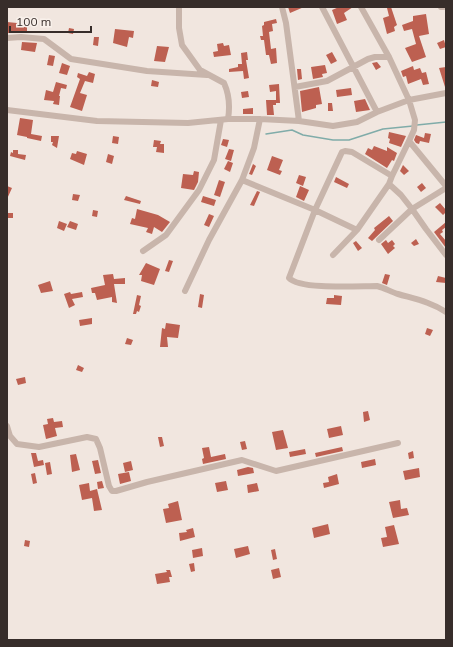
<svg xmlns="http://www.w3.org/2000/svg" width="453" height="647" font-family="Mulish,sans-serif">
<style>
.lines{fill:none;stroke-linecap:round;stroke-linejoin:round}
.stream{stroke:#80aca9;stroke-width:1.5}
.building{fill:#bd6051}
.minor{stroke:#c8b5ab;stroke-width:6}
</style>
<rect width="100%" height="100%" fill="#f1e6df"/>
<g class="lines">
<path class="stream" d="M417,125L446,122
M266,134L292,130L303,135L333,140H349L383,129L413,126"/>
</g>
<path class="building" d="M288,7H304L290,13Z
M339,7H353L344,13L347,20L337,24L332,10Z
M391,7L397,25L394,27L395,31L387,34L383,18L389,16L387,8Z
M426,14L429,34L419,36L426,57L412,62L405,48L416,44L412,29L404,31L402,25L413,21V16Z
M276,19L277,23L272,24L273,31L269,32L271,49L276,48L277,63L271,64L269,55H266L264,40H261L260,36H263L262,26L264,25V22Z
M7,22L17,23V27H27V33H7Z
M69,28L74,29L73,34L68,33Z
M115,29L134,31L133,38L129,37L127,47L113,43Z
M94,37H99L98,46L93,45Z
M444,40L446,47L440,49L437,43Z
M22,42L37,43L35,52L21,50Z
M223,43L224,46L229,45L231,55L214,57L213,52L218,51L217,44Z
M157,46L169,47L165,62L154,61Z
M247,52L248,60H246L249,78L244,79L243,71L229,72V69L238,67V64H242L241,53Z
M332,52L337,61L331,64L326,55Z
M49,55L55,56L53,66L47,65Z
M377,62L381,67L376,70L372,63Z
M62,63L70,66L67,75L59,73Z
M325,65L327,73L322,74L323,77L313,79L311,67Z
M413,66L414,70L420,68L422,73L426,72L429,84L423,85L421,79L408,84L406,76L403,77L401,71Z
M446,67V87H445L439,68Z
M297,69H301L302,79L298,80Z
M89,72L95,74L93,83L85,81L80,93L87,95L82,111L70,107L80,79L77,77L78,73L87,76Z
M152,80L159,82L158,87L151,86Z
M56,82L67,85L66,89L61,88L59,96H60L59,105L53,104L54,101L44,100L46,90L53,92Z
M279,84L280,103H276V105H273L274,115H267L266,100H276V91L270,92L269,85Z
M319,87L322,104L316,105V108L302,112L300,91Z
M351,88L352,95L337,97L336,90Z
M248,91L249,97L242,98L241,92Z
M365,99L370,110L356,112L354,101Z
M328,103H332L333,111H328Z
M253,108V114H243V109Z
M20,118L33,120L31,134L42,136L41,141L27,138V137L17,135Z
M389,132L406,136L401,147L389,143L390,139L388,138Z
M425,133L431,134L429,143L420,141L419,144L416,143L414,140L416,135L424,138Z
M51,136H59L57,148L52,145L53,142H51Z
M113,136L119,137L118,144L112,143Z
M223,139L229,140L227,147L221,145Z
M154,140L161,141L160,144H164V153L156,152L157,147H153Z
M374,146L387,151V147L397,153L394,161L392,160L387,168L365,154L368,148L372,150Z
M229,149L234,150L231,161L225,159Z
M13,150H18V154L26,155L25,160L10,156L11,152L13,153Z
M77,151L87,154L84,165L70,159L72,153L76,154Z
M108,154L114,156L112,164L106,162Z
M272,156L283,160L279,170L282,171L280,175L267,170Z
M228,161L233,163L230,172L224,169Z
M253,164L256,166L252,175L249,174Z
M403,165L409,171L404,175L400,171Z
M194,171L199,172L198,182L194,190L181,188L183,174L193,175Z
M299,175L306,177L303,186L296,183Z
M336,177L349,184L347,188L334,182Z
M219,180L225,182L220,197L214,195Z
M422,183L426,188L421,192L417,187Z
M7,186L12,188L7,199Z
M300,186L309,190L304,201L296,197Z
M257,191L260,192L254,206L250,205Z
M73,194L80,195L78,201L72,200Z
M126,196L141,201L140,204L124,200Z
M203,196L216,200L214,206L201,202Z
M440,203L446,210V212L443,215L435,207Z
M137,209L158,215L170,222L162,232L154,227L152,234L146,232L148,228L130,224L132,218L135,219Z
M93,210L98,211L97,217L92,216Z
M7,213H13V218H7Z
M209,214L214,216L209,227L204,225Z
M389,216L393,221L372,241L368,238L375,230L374,228Z
M59,221L67,224L64,231L57,228Z
M70,221L78,224L76,230L67,227Z
M446,222V227L442,230L443,232L440,234L446,241V248L434,232Z
M416,239L419,244L414,246L411,243Z
M386,240L388,243L392,240L395,244L393,246L395,248L388,254L381,244Z
M356,241L362,248L358,251L353,243Z
M169,260L173,261L169,272L165,271Z
M146,263L160,269L154,285L141,281L142,275H139Z
M113,274L114,279L125,278V284H114L117,303L112,302V297L97,300L95,293H92L91,288L105,285L103,275Z
M385,274L390,275L387,285L382,283Z
M438,276L446,278V283L436,282Z
M50,281L53,291L41,293L38,285Z
M70,292L71,294L82,292L83,297L72,299L75,305L69,308L64,294Z
M200,294L204,295L202,308L198,307Z
M137,295L141,296L139,305L141,306L139,312L137,311L136,314H133Z
M334,295L342,296L341,305L326,304L327,298H334Z
M92,318V324L80,326L79,320Z
M166,323L180,325L178,338L167,337L168,347H160L162,328L165,329Z
M427,328L433,330L430,336L425,334Z
M127,338L133,340L131,345L125,344Z
M78,365L84,368L82,372L76,370Z
M25,377L26,383L18,385L16,379Z
M368,411L370,420L364,422L363,412Z
M53,418L54,422L62,421L63,427L55,428L57,436L46,439L43,425L48,424L47,419Z
M341,426L343,435L329,438L327,429Z
M283,430L288,448L276,450L272,432Z
M158,437H162L164,446L160,447Z
M245,441L247,449L242,450L240,442Z
M209,447L211,457L225,454L226,459L203,464L202,459L204,458L202,448Z
M342,447L343,451L316,457L315,453Z
M305,449L306,454L290,457L289,452Z
M413,451L414,458L409,459L408,453Z
M31,453H36L38,461L43,460L44,465L34,467Z
M76,454L80,470L72,472L70,455Z
M375,459L376,465L362,468L361,462Z
M98,460L101,473L95,474L92,461Z
M131,461L133,470L125,472L123,463Z
M50,462L52,474L47,475L45,463Z
M248,467L253,468L254,473L238,476L237,470Z
M419,468L420,477L405,480L403,471Z
M129,472L131,481L120,484L118,474Z
M35,473L37,483L33,484L31,474Z
M337,474L339,484L324,488L323,483L329,482L328,477Z
M102,481L104,488L98,489L97,482Z
M226,481L228,490L217,492L215,483Z
M89,483L90,491L97,489L102,510L94,511L92,498L82,500L79,485Z
M257,483L259,491L248,493L247,485Z
M400,500L401,509L407,508L409,515L393,518L389,502Z
M178,501L182,520L166,523L163,509L169,508L168,504Z
M328,524L330,534L314,538L312,528Z
M394,525L399,544L383,547L381,538L387,537L385,527Z
M193,528L195,537L180,541L179,533L187,532L186,530Z
M25,540L30,541L29,547L24,546Z
M248,546L250,554L236,558L234,549Z
M202,548L203,556L193,558L192,550Z
M275,549L277,559L273,560L271,550Z
M194,563L195,571L191,572L189,564Z
M279,568L281,577L273,579L271,570Z
M166,570H170L172,577H169L170,582L157,584L155,574L167,572Z"/>
<g class="lines">
<path class="minor" d="M179,7V28L182,45L200,70L224,83C229,94 230,107 228,119
M282,7L286,23L299,121
M322,7L377,112
M361,7L389,57L409,100L415,120L414,130L409,141L446,186
M441,7H444
M7,38L21,37L44,39L71,59L147,71L207,75
M295,87L327,81L368,59L375,57H389
M7,110L97,121L188,123L228,119H260L299,121L333,126L357,122L377,112L409,100L446,93
M260,119L254,148L242,180L315,210L357,230
M392,176L352,152L345,151L342,152L315,210L289,278C300,290 359,286 377,286C385,288 391,292 398,294C415,299 431,302 446,312
M389,184L401,195L412,209L446,188
M379,240L412,209L426,229L446,255
M143,251L166,235L199,190L214,160L221,120
M333,255L357,230L389,184L392,176L409,141
M185,291L209,240L242,180
M7,426L10,436L17,444L39,447L87,437L96,439L100,448L109,486L112,491H116L147,482L242,460L276,471L398,443"/>
</g>
<rect width="453" height="647" fill="none" stroke="#372d2a" stroke-width="16"/>
<path d="M10 26v6h81v-6" fill="none" stroke="#372d2a" stroke-width="2"/>
<text x="16" y="26" font-size="12" fill="#372d2a" stroke="#f9f1eb" stroke-width="3" paint-order="stroke">100 m</text>
</svg>
